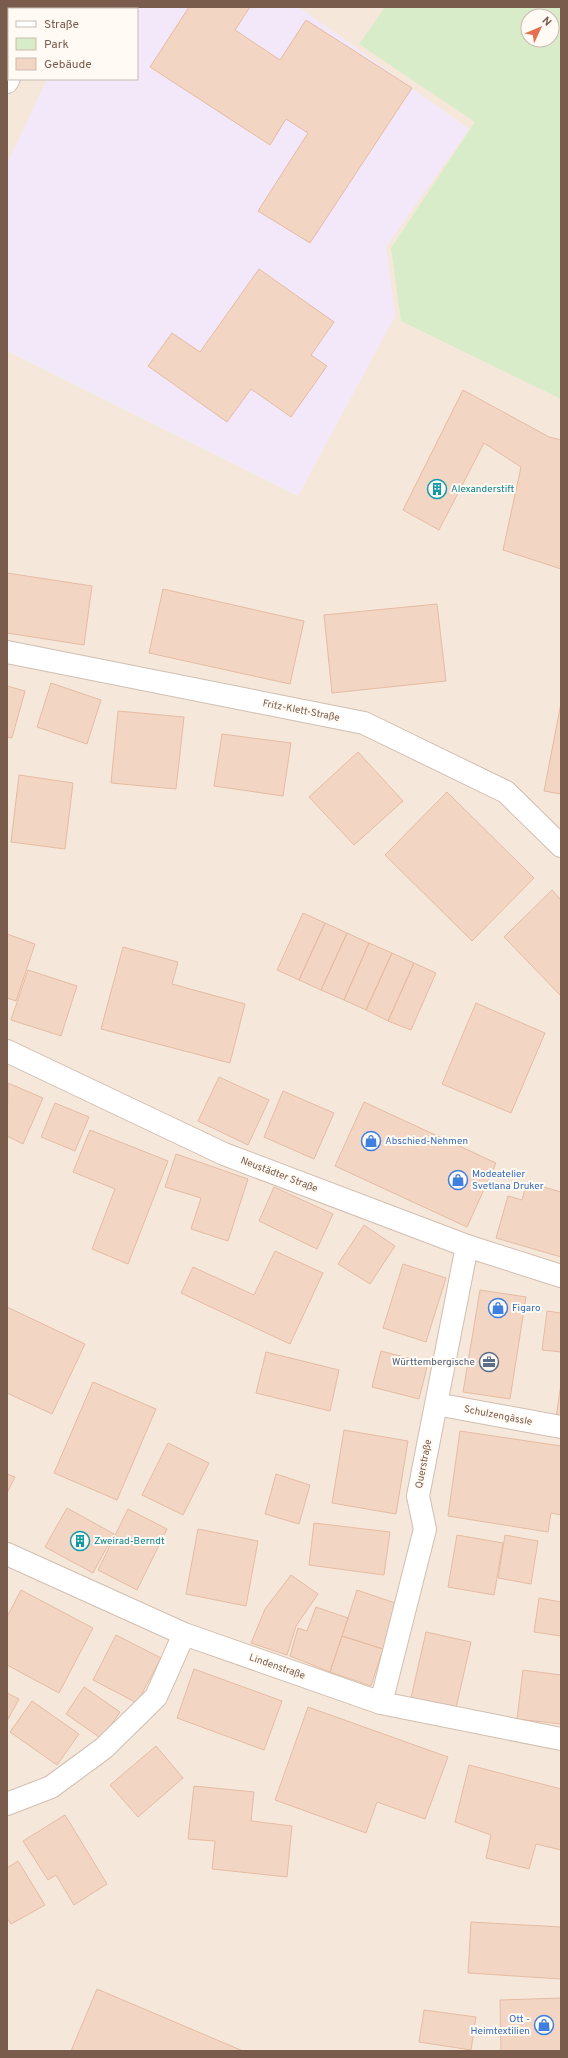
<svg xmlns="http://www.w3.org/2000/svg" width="568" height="2058" font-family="Overpass,sans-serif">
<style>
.residential{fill:#f5e8da;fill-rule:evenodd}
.education{fill:#f3e8fa}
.green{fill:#d8ecc9;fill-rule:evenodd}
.building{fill:#f3d5c3;stroke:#e6bba3}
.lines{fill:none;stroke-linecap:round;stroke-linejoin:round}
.minor-casing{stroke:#d1beb0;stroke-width:24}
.minor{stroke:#fff;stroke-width:22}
.labels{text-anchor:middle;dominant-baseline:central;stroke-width:4;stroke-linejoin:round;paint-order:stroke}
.culture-label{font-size:10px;fill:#0d838f;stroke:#fffaf3;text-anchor:start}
.street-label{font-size:10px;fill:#7a5c4d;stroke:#fffaf3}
.shop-label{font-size:10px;fill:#366cbe;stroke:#fffaf3;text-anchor:start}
.service-label{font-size:10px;fill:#4e5e75;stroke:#fffaf3;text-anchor:end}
</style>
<rect width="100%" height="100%" fill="#fdf6ec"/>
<path class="residential" d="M7,7H561V2051H7ZM9,9H137V79H9ZM528,16H552V40H528Z"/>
<path class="education" d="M81,7H299L469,129L386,247L395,316L298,496L7,351V164L47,79H137V9H80Z"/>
<path class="green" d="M385,7H561V399L401,321L391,248L475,122L359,44ZM528,16H552V40H528Z"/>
<path class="building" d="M189,7H250L235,30L280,60L306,20L412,88L310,243L258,211L308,133L286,119L270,145L150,67Z
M259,269L334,322L311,355L327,366L291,417L251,389L227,422L148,366L172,333L200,352Z
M463,390L549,437L561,440V569L503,550L521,467L484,443L439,530L403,510Z
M7,573L92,586L84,645L7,633Z
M163,589L304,621L290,684L149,653Z
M437,604L446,681L332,693L324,615Z
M51,683L101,700L87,744L37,727Z
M7,686L25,691L12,738L7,737Z
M561,703V794L544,791Z
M118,711L184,717L176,789L111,783Z
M222,734L291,743L283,796L214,786Z
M358,752L403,801L354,845L309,797Z
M19,775L73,783L65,849L11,842Z
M447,792L534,878L472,941L385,855Z
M552,890L561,900V996L504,937Z
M303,913L325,923L299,980L277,970Z
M325,923L347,933L321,990L299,980Z
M347,933L369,943L344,1000L321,990Z
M7,934L35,944L16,1001L7,998Z
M369,943L392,953L366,1010L344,1000Z
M123,947L178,962L172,984L245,1004L230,1063L101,1029Z
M392,953L414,963L388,1021L366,1010Z
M414,963L436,973L411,1030L388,1021Z
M28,970L77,986L61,1036L11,1020Z
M476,1003L545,1033L511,1113L442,1084Z
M219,1077L269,1100L248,1145L198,1121Z
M8,1083L43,1098L23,1144L7,1136Z
M283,1091L334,1113L314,1159L264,1137Z
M364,1102L496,1163L467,1227L335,1166Z
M55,1103L89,1117L75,1151L41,1137Z
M90,1130L168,1161L128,1264L92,1249L115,1189L73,1172Z
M176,1154L248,1179L228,1241L191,1229L201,1198L165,1187Z
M527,1182L561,1192V1257L496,1238L508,1196L522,1200Z
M274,1187L333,1214L317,1249L259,1221Z
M364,1225L395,1246L370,1284L338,1264Z
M275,1251L323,1273L290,1344L181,1293L193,1267L254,1295Z
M403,1264L446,1278L426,1342L383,1328Z
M480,1290L526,1297L510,1399L463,1392Z
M7,1307L85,1344L52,1414L7,1393Z
M547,1311L561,1313V1352L542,1350Z
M381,1351L428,1363L419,1399L372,1387Z
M266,1352L339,1370L330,1411L256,1393Z
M93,1382L156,1409L117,1500L54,1473Z
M561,1383V1419L556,1418Z
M344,1430L408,1441L396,1514L332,1503Z
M460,1431L561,1446V1515L551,1513L548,1532L448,1516Z
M168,1443L209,1463L183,1515L142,1495Z
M7,1474L15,1477L7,1493Z
M276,1474L310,1485L299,1524L265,1514Z
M67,1508L114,1534L93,1573L45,1547Z
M128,1509L167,1529L137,1590L98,1570Z
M314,1523L390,1532L384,1575L309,1565Z
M198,1529L258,1541L246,1606L186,1594Z
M457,1535L503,1543L494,1595L448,1587Z
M505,1535L538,1541L531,1584L498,1578Z
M291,1575L318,1594L296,1626L287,1655L251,1643L265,1609Z
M21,1590L93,1628L59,1693L7,1665V1617Z
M357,1590L398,1604L383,1649L342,1636Z
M539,1598L561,1602V1636L534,1632Z
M316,1607L348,1618L330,1672L290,1656L298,1628L307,1631Z
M426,1632L471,1642L456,1708L411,1698Z
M116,1635L161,1658L137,1703L93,1680Z
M342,1636L383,1649L371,1686L330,1672Z
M194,1669L282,1701L264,1750L177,1718Z
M523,1670L561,1675V1724L517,1719Z
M84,1687L120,1712L102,1739L66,1714Z
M7,1693L19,1699L7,1721Z
M32,1701L79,1734L57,1765L10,1732Z
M308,1707L448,1757L425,1819L377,1802L366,1833L275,1800Z
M156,1746L183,1778L138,1817L110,1785Z
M469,1765L561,1789V1850L536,1844L529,1869L486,1858L491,1835L455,1822Z
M194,1786L254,1792L251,1821L292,1826L287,1877L212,1869L215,1841L188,1839Z
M65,1815L107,1884L74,1905L56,1875L48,1880L23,1841Z
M18,1861L45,1905L11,1924L7,1918V1868Z
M471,1922L561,1927V1979L468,1973Z
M97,1989L243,2051H71Z
M561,1998V2051H501L500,2000Z
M424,2010L476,2017L471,2050L419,2042Z"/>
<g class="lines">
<defs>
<path id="minor" d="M39,9V7
M7,82L9,78
M7,652L364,723L506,792L561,846
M7,1051L224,1154L467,1246L561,1276
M436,1404L561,1427
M7,1554L184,1634L381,1703L561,1739
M381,1703L425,1529L418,1496L467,1246
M7,1804L51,1787L104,1748L156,1697L184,1634"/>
</defs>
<use href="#minor" class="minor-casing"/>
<use href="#minor" class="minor"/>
</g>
<defs>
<symbol id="building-ring" viewBox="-11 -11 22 22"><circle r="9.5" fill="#fffaf3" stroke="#0f9aa8" stroke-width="1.5"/><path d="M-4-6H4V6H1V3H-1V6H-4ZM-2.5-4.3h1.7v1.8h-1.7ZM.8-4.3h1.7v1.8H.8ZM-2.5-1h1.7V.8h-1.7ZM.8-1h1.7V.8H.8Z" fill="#0f9aa8"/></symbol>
<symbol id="shop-ring" viewBox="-11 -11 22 22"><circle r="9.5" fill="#fffaf3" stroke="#3f7fe0" stroke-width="1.5"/><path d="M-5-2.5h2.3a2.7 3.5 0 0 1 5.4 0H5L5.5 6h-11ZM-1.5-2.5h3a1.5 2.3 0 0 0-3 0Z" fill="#3f7fe0"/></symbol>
<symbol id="office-ring" viewBox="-11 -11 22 22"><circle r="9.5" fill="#fffaf3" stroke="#5c6f8a" stroke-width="1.5"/><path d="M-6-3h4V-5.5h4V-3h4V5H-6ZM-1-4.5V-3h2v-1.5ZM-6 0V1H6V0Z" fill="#5c6f8a"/></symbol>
</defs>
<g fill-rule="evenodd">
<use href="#building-ring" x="426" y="478" width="22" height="22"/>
<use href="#shop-ring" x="360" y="1130" width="22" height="22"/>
<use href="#shop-ring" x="447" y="1169" width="22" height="22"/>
<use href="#shop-ring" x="487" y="1297" width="22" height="22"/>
<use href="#office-ring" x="478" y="1351" width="22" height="22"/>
<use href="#building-ring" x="69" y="1530" width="22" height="22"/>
<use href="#shop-ring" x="533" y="2014" width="22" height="22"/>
</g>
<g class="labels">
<g class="culture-label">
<text x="451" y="489">Alexanderstift</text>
<text x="94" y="1541">Zweirad-Berndt</text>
</g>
<g class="street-label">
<text transform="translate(301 711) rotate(11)">Fritz-Klett-Straße</text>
<text transform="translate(279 1175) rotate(21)">Neustädter Straße</text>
<text transform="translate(498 1416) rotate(11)">Schulzengässle</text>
<text transform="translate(424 1464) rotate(-79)">Querstraße</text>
<text transform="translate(277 1667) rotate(19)">Lindenstraße</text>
</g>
<g class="shop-label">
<text x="385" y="1141">Abschied-Nehmen</text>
<text x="472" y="1174">Modeatelier<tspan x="472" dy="12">Svetlana Druker</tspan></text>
<text x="512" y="1308">Figaro</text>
<text x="530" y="2019" text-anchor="end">Ott -<tspan x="530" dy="12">Heimtextilien</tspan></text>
</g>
<g class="service-label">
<text x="475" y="1362">Württembergische</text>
</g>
</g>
<rect width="568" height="2058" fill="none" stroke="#7a5c4d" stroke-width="16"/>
<rect x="8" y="8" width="130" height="72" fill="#fffaf3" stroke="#cabbb1"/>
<rect x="16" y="21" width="20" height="6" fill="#ffffff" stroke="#cabbb1"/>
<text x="44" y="28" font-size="12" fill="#7a5c4d">Straße</text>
<rect x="16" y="38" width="20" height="12" fill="#d8ecc9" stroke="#cabbb1"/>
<text x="44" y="48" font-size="12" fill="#7a5c4d">Park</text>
<rect x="16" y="58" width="20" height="12" fill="#f3d5c3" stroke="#cabbb1"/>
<text x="44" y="68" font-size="12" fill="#7a5c4d">Gebäude</text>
<g transform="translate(540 28) rotate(46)"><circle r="19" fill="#fffaf3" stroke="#cabbb1"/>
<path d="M0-3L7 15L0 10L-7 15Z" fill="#e76f51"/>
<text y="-6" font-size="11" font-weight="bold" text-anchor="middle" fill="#7a5c4d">N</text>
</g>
</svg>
